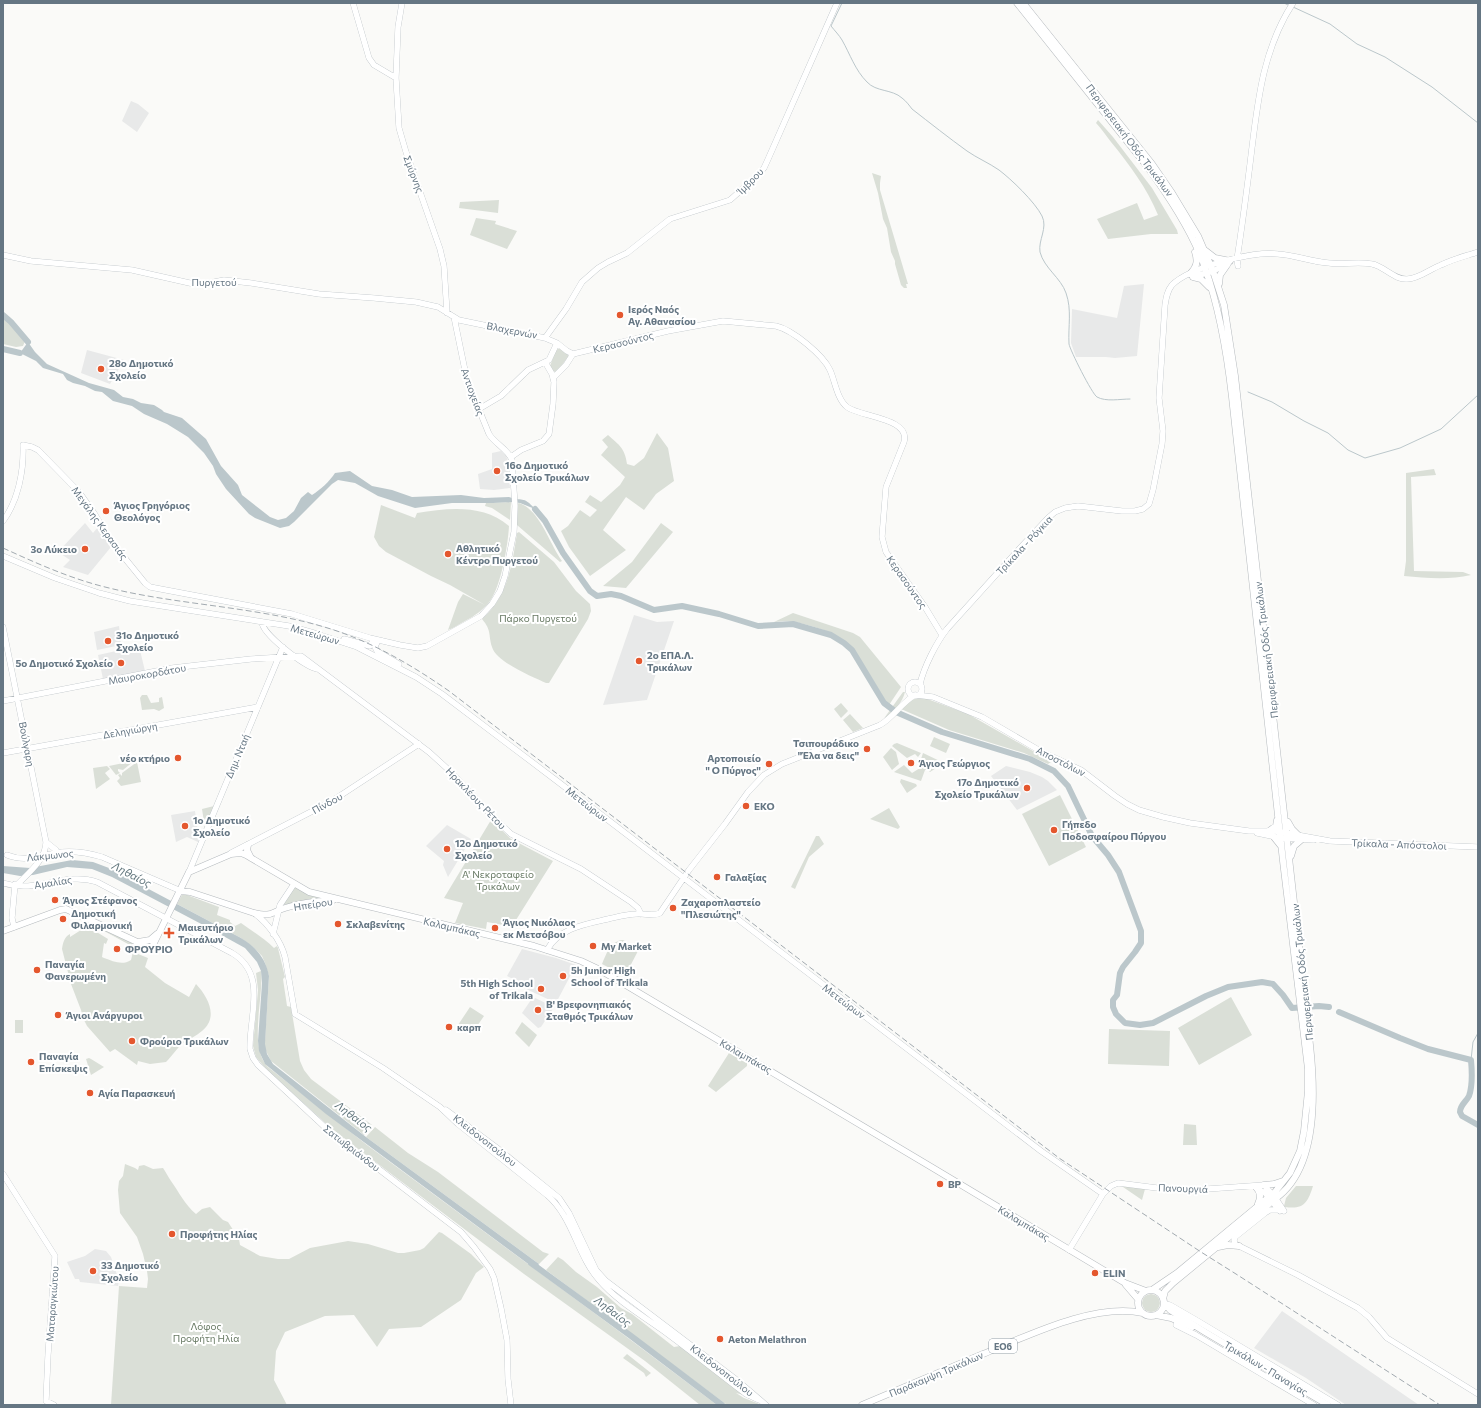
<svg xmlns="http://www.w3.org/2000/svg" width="1481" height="1408" font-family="Commissioner,sans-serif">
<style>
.built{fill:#e8e9e9}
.green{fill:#dadfd7}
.water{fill:#bbc7cb}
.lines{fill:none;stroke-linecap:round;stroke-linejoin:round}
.stream{stroke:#bbc7cb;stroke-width:1}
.river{stroke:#bbc7cb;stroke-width:6}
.secondary-casing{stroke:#b3babf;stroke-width:6}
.primary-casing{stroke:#b5babe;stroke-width:7}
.secondary{stroke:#fff;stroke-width:5.5}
.primary{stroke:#fff;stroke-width:6}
.rail{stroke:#a2aab0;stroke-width:1;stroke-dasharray:6 3;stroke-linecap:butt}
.poi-dot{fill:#e4572e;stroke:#fff;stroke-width:1.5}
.labels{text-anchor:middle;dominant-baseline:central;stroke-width:4;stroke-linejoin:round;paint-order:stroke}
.shield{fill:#fff;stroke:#939fa8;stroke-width:1}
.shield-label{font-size:9px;font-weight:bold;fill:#657683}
.street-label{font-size:10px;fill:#657683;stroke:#fff}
.poi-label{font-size:10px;font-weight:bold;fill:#657683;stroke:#fff;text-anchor:start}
.park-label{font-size:10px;fill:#687a64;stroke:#fff}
.water-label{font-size:11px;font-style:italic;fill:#60757c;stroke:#fff}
</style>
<rect width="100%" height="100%" fill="#fafaf8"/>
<path class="built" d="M131,101L138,104L149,113L137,132L122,121Z
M1144,284L1137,356L1115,358L1106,357H1076L1071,343L1072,309L1117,318L1124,286Z
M87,350L124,360L110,384L81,373Z
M501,451L506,456L508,461L510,488L494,490L480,489L478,474L492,469V453Z
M85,523L93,533L98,527L111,547L88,575L63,567L70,560L58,552Z
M634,615L657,622L674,621L647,700L603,705Z
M119,626L121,645L97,650L94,632Z
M139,646L145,671L103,679L98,655Z
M1006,766L1030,772L1042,777L1048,781L1057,790L1017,810L991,776Z
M195,811L199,839L198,842L187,837L176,842L171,815Z
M447,825L471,839L448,877L443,865L444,861L426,846Z
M522,949L556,958L576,965L556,1003L520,986L521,983L507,976Z
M533,997L554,1007L541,1027L538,1028L522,1013Z
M95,1249L106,1251L111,1257L119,1281L118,1286L80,1282L79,1279H75L67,1262L85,1256Z
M1282,1311L1419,1405H1346L1306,1378L1254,1348Z"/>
<path class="green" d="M1098,120L1113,137L1152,188L1177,230L1178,234H1151L1108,239L1097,219L1137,203L1144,220L1158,215C1147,188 1129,164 1111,142C1106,136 1102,129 1096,123Z
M872,173L881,176L880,183V190L908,284H906L907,288H904L901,285L895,264V261L891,252L887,228L883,219L878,193Z
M499,200L498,213L459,208L460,202Z
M476,218L496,221L495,224L517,231L507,249L470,235Z
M3,316L11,323L25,341L23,346L16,347L3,344Z
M560,348L568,355V357L556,373L551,369L550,366L556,350Z
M657,433L668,448L674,481L656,494L644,510L626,497L603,530L626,550L590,576L569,547L561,531L568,526L580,510L590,517L597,510L585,502L590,495L601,502L620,485L625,477L601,455L608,447L602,440L608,435C619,445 625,448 627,464L634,466L644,458Z
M1434,469L1436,475L1411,477L1414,571L1463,572L1471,575C1449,580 1426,578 1404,576L1406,561V473Z
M511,502L510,520L492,508L485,506L486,503Z
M519,503C540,510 549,543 562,561L560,562L517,525V504Z
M381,505L415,518L417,513C449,508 483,504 509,526C508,545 501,586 490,601C484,609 475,616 465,621C459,624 454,628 448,630L458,602L463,594L485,605L450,585L431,576L386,552L379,546L374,537Z
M661,523L673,532L626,588L603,586L632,562Z
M519,532L554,562L576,591L590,604L591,611L588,619L549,683H546C533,677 496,662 492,647C488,634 492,631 482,619C508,596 512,565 517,533Z
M793,613L853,633L860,637L901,687L889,705L885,701C881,693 876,685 871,677C852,646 847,636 811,626C797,622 789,620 774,622Z
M903,692H905C903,702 892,714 884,719L885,717Z
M142,695H147L151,703L159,702V698L162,697L164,708L159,711L154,709L142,710L140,698Z
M922,697L968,714L1033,751L1054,760L1048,764L1024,753L949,730L901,709L911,700Z
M841,703L848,711L841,718L834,709Z
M850,714L863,728L853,732L843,720Z
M934,737L950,744L946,753L930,746Z
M897,743L921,753L918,757L915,754L907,758L892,746L894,744Z
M891,748L896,752L899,764L892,770L883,757Z
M923,753L944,763L930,772L928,770H925L921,781L894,772L904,765L912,773L920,768L917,762L921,759Z
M133,761H134L123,770L118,769V771L120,773L116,775L109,766Z
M137,762L141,782L121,786L117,781L120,778L118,775L120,774L122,776V773Z
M107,766L110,769L105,773L110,779L96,789L93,768Z
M901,779L916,784L917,786L907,793L900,782Z
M1060,795L1086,847L1049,866L1022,814Z
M214,806L205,828L202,809Z
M889,808L900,827L898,829L870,819Z
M491,820L511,839L553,861L516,920L505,918L503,925L487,922L486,929L455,923L463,903L444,898Z
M816,836H819L824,844L809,857L795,889L791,887Z
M295,887L304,892L319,896V898L283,905Z
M182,895H187L219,907L217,915L230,920V922L235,926L241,923C252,931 264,938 274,948L277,946L278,948L285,977L283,979L287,1006L291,1007L300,1061L304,1070L311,1079L372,1125L364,1135L271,1061L265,1049V1041L269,976L265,963L262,956L253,947L241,938L177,904Z
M79,924L95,931L108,939L106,944L104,943L102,957L104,958C113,961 122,966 131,960L133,952L128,944L95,926L132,942L133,952L148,958L145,967L165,983L189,997L196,984C208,997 219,1017 202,1031C196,1036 189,1039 183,1043C177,1048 172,1056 166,1062L150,1064L138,1061L137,1065L115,1049L110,1052L87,1026L83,1018L81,1010L71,984L62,949C63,943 64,937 70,934V937L81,930L78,928Z
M623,940L639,949L625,976L602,964C607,953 610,941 623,940Z
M261,971C264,998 248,1047 268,1067L367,1145L620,1332L717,1405H700L645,1361L524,1274L333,1130L266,1069L256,1057L253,1046L258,990L256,973Z
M1231,997L1252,1035L1199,1065L1178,1028Z
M470,1007L484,1016L471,1035L458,1025Z
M15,1020H23V1033H15Z
M522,1022L537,1035L529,1047L515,1033Z
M1109,1029L1170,1031L1169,1066L1108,1064Z
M729,1053L747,1063V1066L716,1092L708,1086Z
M89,1058L91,1059L104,1067L91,1075L86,1059Z
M1184,1124L1196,1125L1197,1145H1183Z
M375,1127L408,1153L438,1172L543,1252L549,1254L539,1264L366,1137Z
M125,1164L135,1168L138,1170L139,1166L144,1165L153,1169L163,1168C166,1172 168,1177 171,1181C179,1192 185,1205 196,1214L202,1209L210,1207L223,1220L228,1222L239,1239L240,1245L260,1256L278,1259H289L310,1248L348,1241L368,1244L398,1253H404L420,1250L424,1248L439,1232L442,1233L471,1254L484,1267L476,1273L461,1300L421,1327L389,1329L377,1347L354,1315L325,1316L285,1332L276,1351L274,1380L287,1405H111L119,1286L147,1288L148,1279L147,1271L143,1254L137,1237L120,1213L118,1190L119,1181L123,1176Z
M1122,1186L1145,1189L1142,1200L1123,1187Z
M1296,1186H1313C1308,1202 1304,1210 1285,1207L1284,1206L1286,1198Z
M558,1257L563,1260L576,1272L597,1287L621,1308L632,1314L674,1347L680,1346L744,1395L736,1393L744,1398L762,1405H727L546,1270Z
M1142 1303a9 9 0 1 1 18 0a9 9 0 1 1-18 0Z
M627,1354L651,1373L646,1377L644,1373L623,1358Z"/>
<path class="water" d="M28,342L35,352L47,364L89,383L114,390L123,397L133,399L141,403L154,405L162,410L164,412L182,418L206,439L221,466L238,485L242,495L270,517L278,520L286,518L294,511L301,498L308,492L312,495C320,490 330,481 335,473L350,471L372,486L392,490L412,497L461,495L484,498L509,497C522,502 523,495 535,509L520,503L511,502L493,503H452L415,508L378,496L355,483L338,480L332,484L294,522L289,526L280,528L255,518L249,514L226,489L216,474L213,466L204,453L188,437L167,424L144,414L132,406L113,401L102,392L95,391L85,386L73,383L67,380L63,374L43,368L36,361L20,353Z
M72,860L93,862L109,868L241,938C256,947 266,959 269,976L265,1044L267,1054L273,1064L366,1137L539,1264L535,1269L326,1114L265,1064L259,1051L258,1041L262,983L261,971L257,962L245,948L207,927L112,877L92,869L67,867L33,875L20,876L3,873V866L30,868Z"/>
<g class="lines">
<path class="stream" d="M842,3L831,26C835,31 839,35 842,40C850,54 855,70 867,82C876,92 892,89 902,98C906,101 909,105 912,109C930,123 949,138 967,151C977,158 989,163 999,170C1011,179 1035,202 1042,216C1048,228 1038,240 1040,252C1044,268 1061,278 1066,293C1072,310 1068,326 1069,344C1070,350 1092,394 1097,397C1106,402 1120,399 1130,399
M1284,3L1288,5
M1293,7L1330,24L1357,44L1385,57L1432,87L1478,123
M1248,392L1272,402L1304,421L1328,433L1348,450L1365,458L1400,448L1441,429L1478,395
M1471,1060L1473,1042L1478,1033"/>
<path class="river" d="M3,315L11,322L28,342
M3,349L20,353
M535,509L545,521L563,553L590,591L597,596L611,594L621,596L654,610L682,606L719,614L758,626L793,624L831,635L844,643L852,650L884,703L896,712L942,732L1030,759L1054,771L1068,786L1092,836L1108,855L1119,872L1141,931V943L1135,952L1123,967L1120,973L1117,995L1113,1000V1007L1116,1014L1125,1023L1140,1025L1153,1023L1206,996L1228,987L1262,982L1273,984L1283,995L1292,1008L1319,1006L1329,1007
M1339,1012L1400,1038L1428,1049L1471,1060C1472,1071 1473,1085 1469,1096C1466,1102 1460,1105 1460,1112L1462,1116L1478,1125
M531,1263L631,1336L722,1405"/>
<defs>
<path id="secondary" d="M353,3L369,58L374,65L396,78
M402,3L398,27L396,78L399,128L406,152L440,249L444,266L447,313
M3,255L31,261L132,270L194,284H204L224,280L251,283L319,294L374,298L416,302L438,307L459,320L545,338L557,343L567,351L573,354
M1238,266L1237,259C1242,227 1246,196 1250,164C1257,108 1261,52 1293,3
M1193,277L1213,271L1228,264
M545,338L566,309L582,282L598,268L608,262L627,253L670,219L730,200L757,176L764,168L769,157L837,3
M573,354L668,331L723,321L776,326C793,330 823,355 830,370C835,381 837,399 847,407C860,417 911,418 904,442L886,487L882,537L886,552L925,607L942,635
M553,378L566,365L573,354
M479,409L501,396L528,370L549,360L557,343
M511,457L521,450L543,441L549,434L553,404L554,382L552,374L545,362
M3,521C18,501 24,471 23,445L32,447L38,450L79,492L94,513L110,540L145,583L150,587L292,614L370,638L400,645L418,648L427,646L481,616L492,604L500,591L505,576L514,532L515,506L512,460C508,449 495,444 489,434L467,380L454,317
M3,556L55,578L99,593L130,601L289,626L314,633L357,647L416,677L442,694L557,781L1041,1151L1103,1194
M262,622C262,634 304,666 317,669
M3,627L46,842C46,860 27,874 16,886
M344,639L370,646L374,639
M378,640L375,647L377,651L399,664
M908 689a7 7 0 1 1 14 0a7 7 0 1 1-14 0Z
M920,684C924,667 936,643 947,629L1021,547L1048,518L1055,512L1065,508L1078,506L1122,511H1135L1143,509L1149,504L1153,490L1162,444L1163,431L1159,398L1165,305C1166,298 1167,291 1172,285C1190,267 1253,251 1278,254C1295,255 1312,262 1329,263C1343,265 1358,261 1372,264C1384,266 1394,280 1407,279C1419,279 1430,269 1441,265C1453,259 1466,256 1478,252
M916,695L933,697L982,717L1042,752L1081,770L1115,796L1127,804L1139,810L1163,817L1190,823L1249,831H1275L1330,841L1478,847
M3,701L172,668L251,659L301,656L429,752L451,772L491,815L511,834L581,869L631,902L638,908L641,914
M3,753L258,707
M1257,833L1281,838L1314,840
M46,842L56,850
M231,853L332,801L419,744
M7,855C26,863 44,854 62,852C76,851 89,853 102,857L181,891
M189,872L283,647
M3,883C38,894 65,871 97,882L232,953C268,974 249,1016 250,1049L253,1058L258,1065L329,1131L461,1232L474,1247L490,1269L494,1278L501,1308L507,1340L508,1379L511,1405
M254,913C268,923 281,941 285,957L295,1014L383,1068L440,1107L458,1124L547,1195C573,1217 577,1255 599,1280C615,1299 641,1315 661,1329C690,1350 718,1373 746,1394L759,1400
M14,927L12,918L15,884
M273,934L280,905L294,884
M547,950C559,928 586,924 608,919C617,917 627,914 636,914C644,913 653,917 660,913L689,870L725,824L748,792L764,775L782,764L880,725C894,717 901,703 915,695
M446,1110L501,1151L559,1198L569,1213L596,1270L606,1281L738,1381L766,1405
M3,1174L55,1256L48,1355L46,1401L54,1405
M1255,1187L1265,1193L1280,1211
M1279,1210H1270L1265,1213L1235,1237L1234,1240L1235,1244L1298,1275L1358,1308L1369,1317L1387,1338L1478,1394
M1069,1250L1103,1194L1111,1186L1118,1183L1165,1189L1193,1190L1264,1185L1276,1199L1284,1211
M1165,1304L1170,1305L1196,1320L1338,1405
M1178,1320L1176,1325L1196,1335L1314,1405"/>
<path id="primary" d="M1017,3L1146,165C1168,195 1193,232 1205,268C1220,310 1227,353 1232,397L1283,861L1308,1069V1091L1304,1131L1300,1151L1290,1173L1275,1192L1177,1273L1152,1290
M1023,3L1152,164L1172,193L1198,236L1213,271L1224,305L1235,376L1310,1045C1315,1090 1318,1163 1280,1195L1173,1283L1165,1291L1163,1299
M1206,251L1215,258L1230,261
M1190,274C1197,267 1198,261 1195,252
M1193,277L1201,279L1209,287
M1219,284L1220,275L1227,265
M1288,822L1292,829L1298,835
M1269,831L1276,826L1277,820
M1273,836L1281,846
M248,845L247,850L251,858
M1291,856L1294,846L1301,840
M181,891L190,892L254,913C272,917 270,913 285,908C300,903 317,901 333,900
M3,931L60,910L66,909L148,947H151L153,945
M138,942L150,940L157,934
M153,945L189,872L231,854L241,853L246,855L309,892L534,946L581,961L598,969L624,984L933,1168L1125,1283L1146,1291
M1264,1185L1274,1184L1283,1181
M1256,1187C1261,1193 1261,1197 1258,1204
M1218,1247L1228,1245L1239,1246
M1126,1285L1138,1299
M1138 1303a13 13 0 1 1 26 0a13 13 0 1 1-26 0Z
M1164,1302L1170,1310L1205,1332L1328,1405
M1156,1315L1171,1318L1192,1327
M862,1405C903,1388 943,1371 983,1354C1027,1336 1095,1302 1143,1313"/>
</defs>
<use href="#secondary" class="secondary-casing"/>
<use href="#primary" class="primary-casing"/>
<use href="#secondary" class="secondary"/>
<use href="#primary" class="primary"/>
<path class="rail" d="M3,548C36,563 69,578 105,587C180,606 260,606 334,630C376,644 413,666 449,691L1059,1158L1201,1252L1236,1274L1440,1405"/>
</g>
<g class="poi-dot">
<circle cx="620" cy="315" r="4"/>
<circle cx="101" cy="369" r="4"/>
<circle cx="497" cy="471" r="4"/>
<circle cx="106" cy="511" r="4"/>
<circle cx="85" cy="549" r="4"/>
<circle cx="448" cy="554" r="4"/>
<circle cx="108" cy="641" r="4"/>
<circle cx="639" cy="661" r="4"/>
<circle cx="121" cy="663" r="4"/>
<circle cx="867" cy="749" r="4"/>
<circle cx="178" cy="758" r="4"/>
<circle cx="911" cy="763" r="4"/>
<circle cx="769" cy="764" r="4"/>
<circle cx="1027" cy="788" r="4"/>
<circle cx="746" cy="806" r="4"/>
<circle cx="185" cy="826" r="4"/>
<circle cx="1054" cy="830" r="4"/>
<circle cx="447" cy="849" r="4"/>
<circle cx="717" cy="877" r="4"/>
<circle cx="55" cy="900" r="4"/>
<circle cx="673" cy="908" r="4"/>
<circle cx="63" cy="919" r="4"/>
<circle cx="338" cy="924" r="4"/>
<circle cx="495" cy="928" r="4"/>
<path d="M167 927h4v4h4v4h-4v4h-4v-4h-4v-4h4z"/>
<circle cx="593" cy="946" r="4"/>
<circle cx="117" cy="949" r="4"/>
<circle cx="37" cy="970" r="4"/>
<circle cx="563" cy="976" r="4"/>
<circle cx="541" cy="989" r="4"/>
<circle cx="538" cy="1010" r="4"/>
<circle cx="58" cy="1015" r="4"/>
<circle cx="449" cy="1027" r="4"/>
<circle cx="132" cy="1041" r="4"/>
<circle cx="31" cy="1062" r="4"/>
<circle cx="90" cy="1093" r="4"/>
<circle cx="940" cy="1184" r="4"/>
<circle cx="172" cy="1234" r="4"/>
<circle cx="93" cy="1271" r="4"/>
<circle cx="1095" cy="1273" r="4"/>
<circle cx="720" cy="1339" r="4"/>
</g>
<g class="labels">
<rect class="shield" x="989" y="1339" width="28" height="14" rx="3"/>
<g class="shield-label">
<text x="1003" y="1346">ΕΟ6</text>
</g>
<g class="street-label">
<text transform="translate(1130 140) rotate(53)">Περιφερειακή Οδός Τρικάλων</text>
<text transform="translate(414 174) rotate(69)">Σμύρνης</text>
<text transform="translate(750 181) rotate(-45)">Ίμβρου</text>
<text x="214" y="282">Πυργετού</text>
<text transform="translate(512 330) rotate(11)">Βλαχερνών</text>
<text transform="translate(623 342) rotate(-14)">Κερασούντος</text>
<text transform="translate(473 392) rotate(70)">Αντιοχείας</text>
<text transform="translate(100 523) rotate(54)">Μεγάλης Κερασιάς</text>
<text transform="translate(1024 545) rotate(-47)">Τρίκαλα - Ρόγκια</text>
<text transform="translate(907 582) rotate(55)">Κερασούντος</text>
<text transform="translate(315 634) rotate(16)">Μετεώρων</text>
<text transform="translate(1266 650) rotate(-97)">Περιφερειακή Οδός Τρικάλων</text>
<text transform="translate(147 674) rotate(-10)">Μαυροκορδάτου</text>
<text transform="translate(130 730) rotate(-10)">Δεληγιώργη</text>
<text transform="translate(27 744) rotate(79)">Βούλγαρη</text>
<text transform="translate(237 756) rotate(-67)">Δημ. Νταή</text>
<text transform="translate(1061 761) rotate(27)">Αποστόλων</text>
<text transform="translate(476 798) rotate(46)">Ηρακλέους Ρέτου</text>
<text transform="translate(327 803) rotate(-29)">Πίνδου</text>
<text transform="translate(587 804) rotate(38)">Μετεώρων</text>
<text transform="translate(1399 844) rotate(2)">Τρίκαλα - Απόστολοι</text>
<text transform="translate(50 855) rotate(-6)">Λάκμωνος</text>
<text transform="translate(53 882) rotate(-9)">Αμαλίας</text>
<text transform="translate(313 904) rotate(-9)">Ηπείρου</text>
<text transform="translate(452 927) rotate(13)">Καλαμπάκας</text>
<text transform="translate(1302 972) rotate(-96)">Περιφερειακή Οδός Τρικάλων</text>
<text transform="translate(844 1001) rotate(37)">Μετεώρων</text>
<text transform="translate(746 1056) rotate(30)">Καλαμπάκας</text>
<text transform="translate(485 1140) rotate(38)">Κλειδονοπούλου</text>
<text transform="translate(352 1148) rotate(38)">Σατωβριάνδου</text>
<text transform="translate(1183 1188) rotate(2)">Πανουργιά</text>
<text transform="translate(1024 1223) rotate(31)">Καλαμπάκας</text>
<text transform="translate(52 1304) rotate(-86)">Ματαραγκιώτου</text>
<text transform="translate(1266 1368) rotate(31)">Τρικάλων - Παναγίας</text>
<text transform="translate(722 1370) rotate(38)">Κλειδονοπούλου</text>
<text transform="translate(936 1374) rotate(-23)">Παράκαμψη Τρικάλων</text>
</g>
<g class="poi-label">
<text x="628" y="309">Ιερός Ναός<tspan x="628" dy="12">Αγ. Αθανασίου</tspan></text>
<text x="109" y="363">28ο Δημοτικό<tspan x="109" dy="12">Σχολείο</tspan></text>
<text x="505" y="465">16ο Δημοτικό<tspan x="505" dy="12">Σχολείο Τρικάλων</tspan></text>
<text x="114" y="505">Άγιος Γρηγόριος<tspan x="114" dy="12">Θεολόγος</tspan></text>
<text x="456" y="548">Αθλητικό<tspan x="456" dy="12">Κέντρο Πυργετού</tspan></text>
<text x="77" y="549" text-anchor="end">3ο Λύκειο</text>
<text x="116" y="635">31ο Δημοτικό<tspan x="116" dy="12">Σχολείο</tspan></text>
<text x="647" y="655">2ο ΕΠΑ.Λ.<tspan x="647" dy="12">Τρικάλων</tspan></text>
<text x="113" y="663" text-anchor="end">5ο Δημοτικό Σχολείο</text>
<text x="859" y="743" text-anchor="end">Τσιπουράδικο<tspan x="859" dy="12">"Έλα να δεις"</tspan></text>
<text x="170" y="758" text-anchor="end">νέο κτήριο</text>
<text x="761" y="758" text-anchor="end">Αρτοποιείο<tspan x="761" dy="12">" Ο Πύργος"</tspan></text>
<text x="919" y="763">Άγιος Γεώργιος</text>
<text x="1019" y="782" text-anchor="end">17ο Δημοτικό<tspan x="1019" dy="12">Σχολείο Τρικάλων</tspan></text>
<text x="754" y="806">EKO</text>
<text x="193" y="820">1ο Δημοτικό<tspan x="193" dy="12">Σχολείο</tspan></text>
<text x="1062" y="824">Γήπεδο<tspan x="1062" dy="12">Ποδοσφαίρου Πύργου</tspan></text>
<text x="455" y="843">12ο Δημοτικό<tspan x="455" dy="12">Σχολείο</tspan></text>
<text x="725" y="877">Γαλαξίας</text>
<text x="63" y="900">Άγιος Στέφανος</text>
<text x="681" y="902">Ζαχαροπλαστείο<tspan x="681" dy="12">"Πλεσιώτης"</tspan></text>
<text x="71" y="913">Δημοτική<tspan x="71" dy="12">Φιλαρμονική</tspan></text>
<text x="503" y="922">Άγιος Νικόλαος<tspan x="503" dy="12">εκ Μετσόβου</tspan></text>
<text x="346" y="924">Σκλαβενίτης</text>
<text x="178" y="927">Μαιευτήριο<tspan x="178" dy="12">Τρικάλων</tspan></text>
<text x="601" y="946">My Market</text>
<text x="125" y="949">ΦΡΟΥΡΙΟ</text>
<text x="45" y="964">Παναγία<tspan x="45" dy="12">Φανερωμένη</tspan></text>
<text x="571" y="970">5h Junior High<tspan x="571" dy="12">School of Trikala</tspan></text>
<text x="533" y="983" text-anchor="end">5th High School<tspan x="533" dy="12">of Trikala</tspan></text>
<text x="546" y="1004">Β' Βρεφονηπιακός<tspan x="546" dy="12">Σταθμός Τρικάλων</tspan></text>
<text x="66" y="1015">Άγιοι Ανάργυροι</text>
<text x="457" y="1027">καρπ</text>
<text x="140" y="1041">Φρούριο Τρικάλων</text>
<text x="39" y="1056">Παναγία<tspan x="39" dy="12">Επίσκεψις</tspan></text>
<text x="98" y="1093">Αγία Παρασκευή</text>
<text x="948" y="1184">BP</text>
<text x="180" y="1234">Προφήτης Ηλίας</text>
<text x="101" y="1265">33 Δημοτικό<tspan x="101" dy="12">Σχολείο</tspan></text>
<text x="1103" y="1273">ELIN</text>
<text x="728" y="1339">Aeton Melathron</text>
</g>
<g class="park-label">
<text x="538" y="618">Πάρκο Πυργετού</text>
<text x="498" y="874">A' Νεκροταφείο<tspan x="498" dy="12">Τρικάλων</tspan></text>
<text x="206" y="1326">Λόφος<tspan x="206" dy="12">Προφήτη Ηλία</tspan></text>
</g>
<g class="water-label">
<text transform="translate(132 874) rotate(27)">Ληθαίος</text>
<text transform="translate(354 1116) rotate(37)">Ληθαίος</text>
<text transform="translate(613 1311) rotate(37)">Ληθαίος</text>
</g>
</g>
<rect width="1481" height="1408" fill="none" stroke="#657683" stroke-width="8"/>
</svg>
